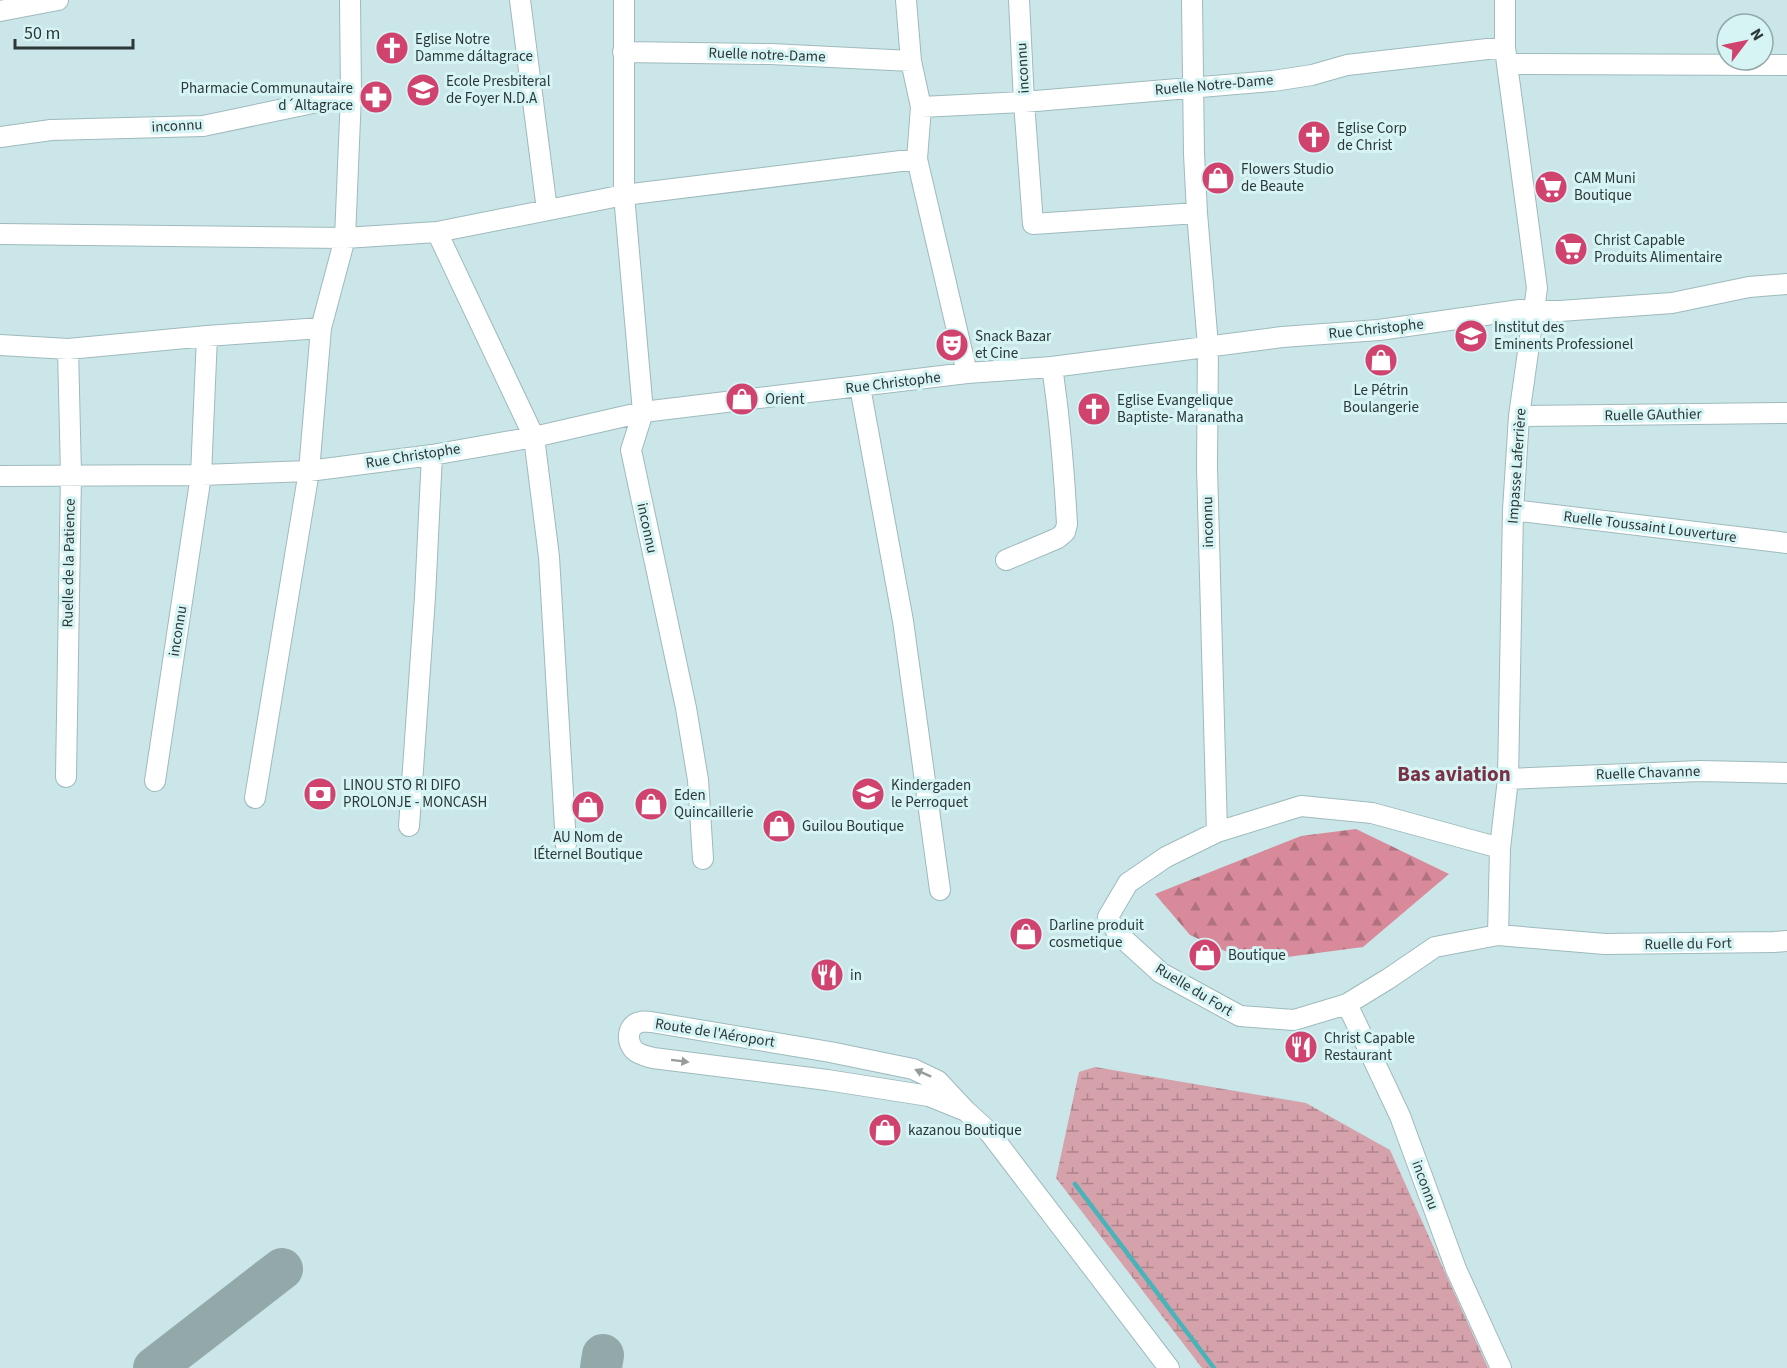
<svg xmlns="http://www.w3.org/2000/svg" width="1787" height="1368" font-family="'Source Sans 3',sans-serif">
<style>
.forest{fill:url(#forest-firs)}
.wetland{fill:url(#wetland-marsh)}
.lines{fill:none;stroke-linecap:round;stroke-linejoin:round}
.stream{stroke:#48b4ba;stroke-width:4.5}
.taxiway{stroke:#92a8a9;stroke-width:42}
.minor-casing{stroke:#9fbabc;stroke-width:22}
.minor{stroke:#fff;stroke-width:20}
.oneway{fill:#969b9b}
.labels{text-anchor:middle;dominant-baseline:central;stroke-width:6;stroke-linejoin:round;paint-order:stroke}
.poi-label{font-size:15px;fill:#2c3737;stroke:#d7f4f5;text-anchor:start}
.street-label{font-size:15px;fill:#2c3737;stroke:#d7f4f5}
.district-label{font-size:21px;font-weight:bold;fill:#783245;stroke:#d7f4f5}
</style>
<defs>
<pattern id="forest-firs" width="22" height="20" patternUnits="userSpaceOnUse" patternTransform="scale(1.5)"><rect width="22" height="20" fill="#d88a9a"/><path d="M5 1l3.5 6h-7zM16 11l3.5 6h-7z" fill="#af727e"/></pattern>
<pattern id="wetland-marsh" width="20" height="14" patternUnits="userSpaceOnUse" patternTransform="scale(1.5)"><rect width="20" height="14" fill="#d5a1ab"/><path d="M1 5h8M5 5V1M11 12h8M15 12V8" fill="none" stroke="#ad848c"/></pattern>
</defs>
<rect width="100%" height="100%" fill="#cae6e8"/>
<path class="forest" d="M1356,829L1449,874L1363,947L1249,962L1190,935L1155,894L1301,836Z"/>
<path class="wetland" d="M1095,1067L1306,1103L1390,1150L1488,1368H1202L1056,1178L1079,1072Z"/>
<g class="lines">
<path class="stream" d="M1075,1184L1214,1368"/>
<path class="taxiway" d="M154,1368L282,1269
M601,1368L603,1355"/>
<defs>
<path id="minor" d="M520,0L547,210
M624,0V195L643,412L631,450L686,708L698,780L703,859
M906,0L911,61L921,107L917,159L967,373
M1019,0L1024,102L1033,224L1197,213
M1192,0L1194,154L1197,213L1208,346L1207,467L1217,832
M0,11L58,0
M623,52L771,54L911,61
M1507,64L1787,65
M921,107L1024,102L1273,81L1312,75L1347,65L1505,47
M0,137L51,130L203,126L351,95
M437,232L534,437L549,557L566,845
M0,234L345,238L437,232L624,195L917,159
M0,345L68,349L207,336L321,328
M860,387L903,621L940,890
M1519,416L1787,413
M0,476L201,475L309,471L432,455L534,437L643,412L967,373L1052,367L1282,337L1379,330L1520,310L1560,311L1672,303L1749,287L1787,284
M1513,510L1787,543
M1006,560L1058,538L1065,532L1067,524C1064,471 1060,419 1052,367
M66,777L71,475L68,349
M1508,779L1700,771L1787,773
M155,781L201,475L207,336
M255,798L309,471L321,328L345,238L351,95L350,0
M409,826L425,597L432,455
M1500,848L1372,813L1301,806L1217,832L1166,857L1128,883L1108,917L1118,934L1161,973L1240,1016L1294,1020L1347,1004L1388,979L1435,947L1498,935L1605,944L1774,942L1787,941
M1498,935L1500,848L1508,779L1513,510L1519,416L1537,288L1507,64L1505,47V0
M1347,1004L1400,1116L1456,1269L1501,1368
M966,1111L929,1096L827,1080L653,1058C646,1056 639,1055 634,1050C626,1041 627,1024 641,1022C642,1021 649,1022 651,1022L830,1052L913,1069L938,1081L966,1111L989,1132L1169,1368"/>
</defs>
<use href="#minor" class="minor-casing"/>
<use href="#minor" class="minor"/>
</g>
<defs><path id="oneway-solid" d="M-6-.8H1V-3.2L6.5 0L1 3.2V.8H-6Z" transform="scale(1.5)"/></defs>
<g class="oneway">
<use href="#oneway-solid" transform="translate(680 1061) rotate(7)"/>
<use href="#oneway-solid" transform="translate(923 1073) rotate(-156)"/>
</g>
<defs>
<symbol id="church-disc" viewBox="-11 -11 22 22"><circle r="9.5" fill="#d1436f" stroke="#d7f4f5"/><path d="M-1.2-6h2.4v3.5h3.3v2.4h-3.3V6h-2.4V-.1h-3.3v-2.4h3.3Z" fill="#fff"/></symbol>
<symbol id="school-disc" viewBox="-11 -11 22 22"><circle r="9.5" fill="#d1436f" stroke="#d7f4f5"/><path d="M0-5L7-2L0 1L-7-2ZM-4 1L0 2.5L4 1V4Q0 6-4 4Z" fill="#fff"/></symbol>
<symbol id="pharmacy-disc" viewBox="-11 -11 22 22"><circle r="9.5" fill="#d1436f" stroke="#d7f4f5"/><path d="M-2-6h4v4h4v4h-4v4h-4v-4h-4v-4h4Z" fill="#fff"/></symbol>
<symbol id="shop-disc" viewBox="-11 -11 22 22"><circle r="9.5" fill="#d1436f" stroke="#d7f4f5"/><path d="M-5-2.5h2.3a2.7 3.5 0 0 1 5.4 0H5L5.5 6h-11ZM-1.5-2.5h3a1.5 2.3 0 0 0-3 0Z" fill="#fff"/></symbol>
<symbol id="supermarket-disc" viewBox="-11 -11 22 22"><circle r="9.5" fill="#d1436f" stroke="#d7f4f5"/><path d="M-6-5.5h2.5l.6 2H6L4.5 2H-2.5L-4.4-4H-6ZM-1.5 3.2a1.3 1.3 0 1 0 .1 0ZM3 3.2a1.3 1.3 0 1 0 .1 0Z" fill="#fff"/></symbol>
<symbol id="university-disc" viewBox="-11 -11 22 22"><circle r="9.5" fill="#d1436f" stroke="#d7f4f5"/><path d="M0-5L7-2L0 1L-7-2ZM-4 1L0 2.5L4 1V4Q0 6-4 4Z" fill="#fff"/></symbol>
<symbol id="theatre-disc" viewBox="-11 -11 22 22"><circle r="9.5" fill="#d1436f" stroke="#d7f4f5"/><path d="M-5-5.5Q0-4 5-5.5V0Q5 5 0 6Q-5 5-5 0ZM-3.3-2.5H-1v1.5H-3.3ZM1-2.5H3.3v1.5H1ZM-2.8 1Q0 5.5 2.8 1Z" fill="#fff"/></symbol>
<symbol id="bank-disc" viewBox="-11 -11 22 22"><circle r="9.5" fill="#d1436f" stroke="#d7f4f5"/><path d="M-6-4H6V4H-6ZM0-2.3a2.3 2.3 0 1 0 0 4.6a2.3 2.3 0 1 0 0-4.6Z" fill="#fff"/></symbol>
<symbol id="restaurant-disc" viewBox="-11 -11 22 22"><circle r="9.5" fill="#d1436f" stroke="#d7f4f5"/><path d="M-5-6h1v4h1v-4h1v4h1v-4h1v5L-1.5 .5V6h-2V.5L-5-1ZM5-6V6H3V1.5H1.5Q1.5-4 5-6Z" fill="#fff"/></symbol>
</defs>
<g fill-rule="evenodd">
<use href="#church-disc" x="373" y="29" width="38" height="38"/>
<use href="#school-disc" x="404" y="71" width="38" height="38"/>
<use href="#pharmacy-disc" x="357" y="78" width="38" height="38"/>
<use href="#church-disc" x="1295" y="118" width="38" height="38"/>
<use href="#shop-disc" x="1199" y="159" width="38" height="38"/>
<use href="#supermarket-disc" x="1532" y="168" width="38" height="38"/>
<use href="#supermarket-disc" x="1552" y="230" width="38" height="38"/>
<use href="#university-disc" x="1452" y="317" width="38" height="38"/>
<use href="#theatre-disc" x="933" y="326" width="38" height="38"/>
<use href="#shop-disc" x="1362" y="341" width="38" height="38"/>
<use href="#shop-disc" x="723" y="380" width="38" height="38"/>
<use href="#church-disc" x="1075" y="390" width="38" height="38"/>
<use href="#bank-disc" x="301" y="775" width="38" height="38"/>
<use href="#school-disc" x="849" y="775" width="38" height="38"/>
<use href="#shop-disc" x="632" y="785" width="38" height="38"/>
<use href="#shop-disc" x="569" y="788" width="38" height="38"/>
<use href="#shop-disc" x="760" y="807" width="38" height="38"/>
<use href="#shop-disc" x="1007" y="915" width="38" height="38"/>
<use href="#shop-disc" x="1186" y="936" width="38" height="38"/>
<use href="#restaurant-disc" x="808" y="956" width="38" height="38"/>
<use href="#restaurant-disc" x="1282" y="1028" width="38" height="38"/>
<use href="#shop-disc" x="866" y="1111" width="38" height="38"/>
</g>
<g class="labels">
<g class="poi-label">
<text x="415" y="39">Eglise Notre<tspan x="415" dy="17">Damme dáltagrace</tspan></text>
<text x="446" y="81">Ecole Presbiteral<tspan x="446" dy="17">de Foyer N.D.A</tspan></text>
<text x="353" y="88" text-anchor="end">Pharmacie Communautaire<tspan x="353" dy="17">d´Altagrace</tspan></text>
<text x="1337" y="128">Eglise Corp<tspan x="1337" dy="17">de Christ</tspan></text>
<text x="1241" y="169">Flowers Studio<tspan x="1241" dy="17">de Beaute</tspan></text>
<text x="1574" y="178">CAM Muni<tspan x="1574" dy="17">Boutique</tspan></text>
<text x="1594" y="240">Christ Capable<tspan x="1594" dy="17">Produits Alimentaire</tspan></text>
<text x="1494" y="327">Institut des<tspan x="1494" dy="17">Eminents Professionel</tspan></text>
<text x="975" y="336">Snack Bazar<tspan x="975" dy="17">et Cine</tspan></text>
<text x="1381" y="390" text-anchor="middle">Le Pétrin<tspan x="1381" dy="17">Boulangerie</tspan></text>
<text x="765" y="399">Orient</text>
<text x="1117" y="400">Eglise Evangelique<tspan x="1117" dy="17">Baptiste- Maranatha</tspan></text>
<text x="343" y="785">LINOU STO RI DIFO<tspan x="343" dy="17">PROLONJE - MONCASH</tspan></text>
<text x="891" y="785">Kindergaden<tspan x="891" dy="17">le Perroquet</tspan></text>
<text x="674" y="795">Eden<tspan x="674" dy="17">Quincaillerie</tspan></text>
<text x="802" y="826">Guilou Boutique</text>
<text x="588" y="837" text-anchor="middle">AU Nom de<tspan x="588" dy="17">lÉternel Boutique</tspan></text>
<text x="1049" y="925">Darline produit<tspan x="1049" dy="17">cosmetique</tspan></text>
<text x="1228" y="955">Boutique</text>
<text x="850" y="975">in</text>
<text x="1324" y="1038">Christ Capable<tspan x="1324" dy="17">Restaurant</tspan></text>
<text x="908" y="1130">kazanou Boutique</text>
</g>
<g class="street-label">
<text transform="translate(767 55) rotate(2)">Ruelle notre-Dame</text>
<text transform="translate(1023 68) rotate(-93)">inconnu</text>
<text transform="translate(1214 85) rotate(-5)">Ruelle Notre-Dame</text>
<text transform="translate(177 126) rotate(-3)">inconnu</text>
<text transform="translate(1376 329) rotate(-6)">Rue Christophe</text>
<text transform="translate(893 383) rotate(-7)">Rue Christophe</text>
<text transform="translate(1653 415) rotate(-1)">Ruelle GAuthier</text>
<text transform="translate(413 456) rotate(-9)">Rue Christophe</text>
<text transform="translate(1517 466) rotate(-86)">Impasse Laferrière</text>
<text transform="translate(1208 522) rotate(-91)">inconnu</text>
<text transform="translate(1650 527) rotate(7)">Ruelle Toussaint Louverture</text>
<text transform="translate(647 528) rotate(78)">inconnu</text>
<text transform="translate(69 563) rotate(-89)">Ruelle de la Patience</text>
<text transform="translate(178 631) rotate(-81)">inconnu</text>
<text transform="translate(1648 773) rotate(-2)">Ruelle Chavanne</text>
<text transform="translate(1688 944) rotate(-1)">Ruelle du Fort</text>
<text transform="translate(1194 990) rotate(31)">Ruelle du Fort</text>
<text transform="translate(715 1033) rotate(9)">Route de l'Aéroport</text>
<text transform="translate(1425 1185) rotate(70)">inconnu</text>
</g>
<g class="district-label">
<text x="1454" y="774">Bas aviation</text>
</g>
</g>
<g transform="translate(1745 42) rotate(58)"><circle r="28" fill="#d7f4f5" stroke="#93a8a9" stroke-width="1.5"/>
<path d="M0-4.5L10 22L0 15L-10 22Z" fill="#d1436f"/>
<text y="-9" font-size="16" font-weight="bold" text-anchor="middle" fill="#2c3737">N</text>
</g>
<path d="M15 39v9h118v-9" fill="none" stroke="#2c3737" stroke-width="3"/>
<text x="24" y="39" font-size="18" fill="#2c3737" stroke="#d7f4f5" stroke-width="4.5" paint-order="stroke">50 m</text>
</svg>
